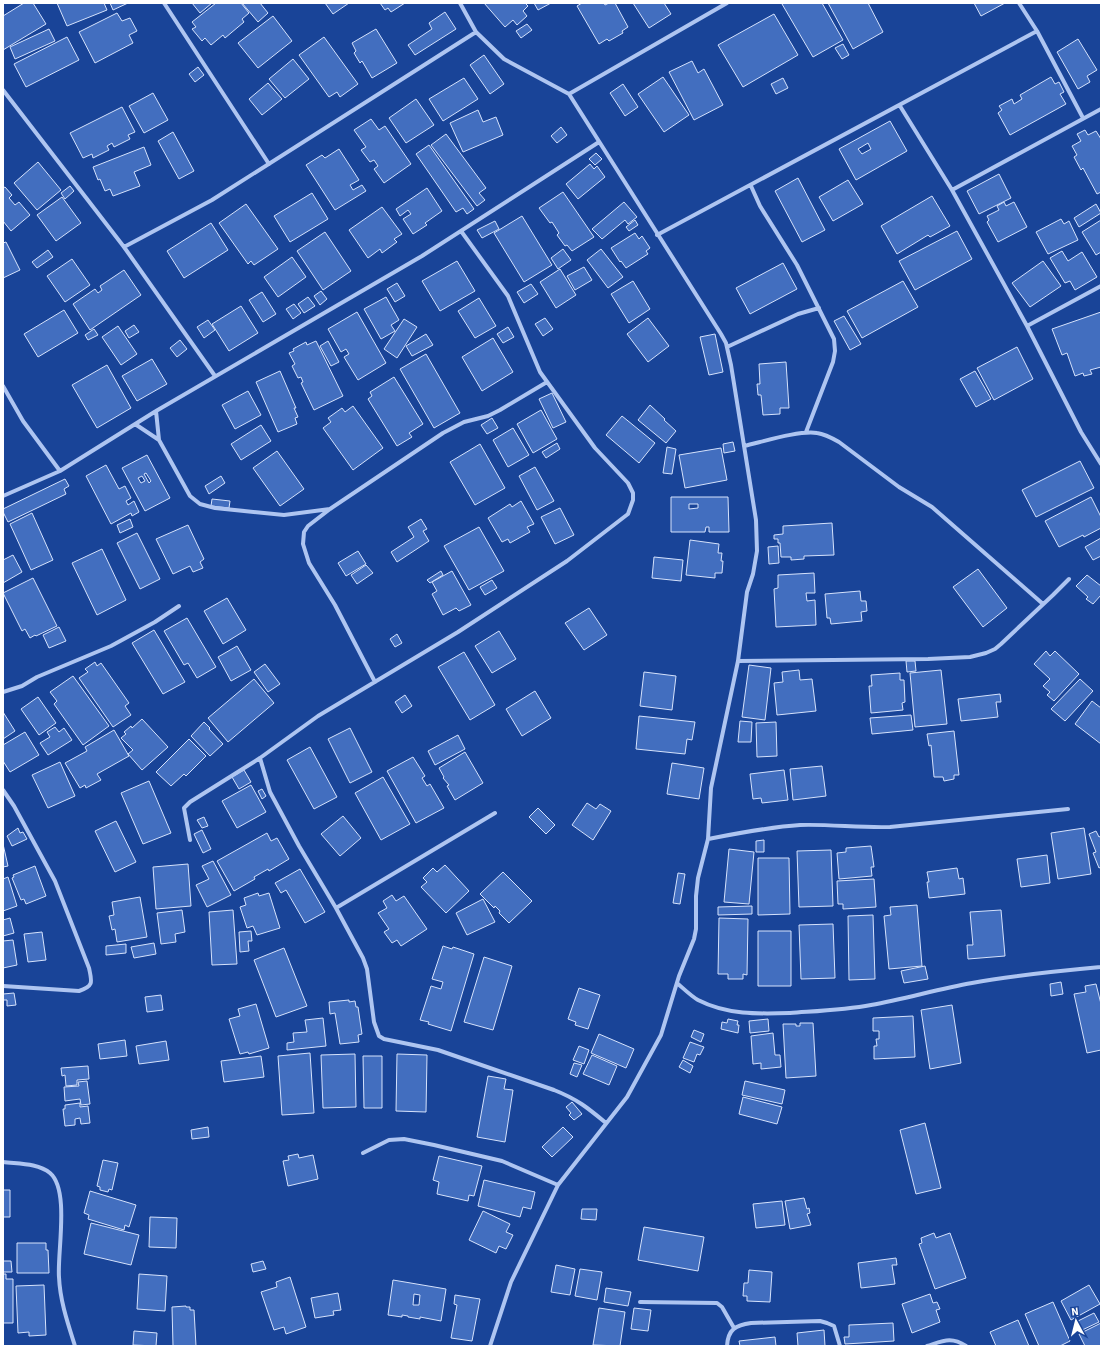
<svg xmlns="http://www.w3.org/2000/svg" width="1104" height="1349" font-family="'Source Sans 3',sans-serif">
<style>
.building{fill:#426ebf;stroke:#d5e2fc;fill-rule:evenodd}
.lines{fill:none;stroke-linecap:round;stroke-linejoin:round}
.minor{stroke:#aec5f1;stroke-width:4}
</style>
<rect width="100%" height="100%" fill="#194498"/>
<path class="building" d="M24,3H33L46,24L3,50V16Z
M57,3H104L107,10L67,26Z
M110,3H128L113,10Z
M192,3H212L200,13Z
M216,3H241L249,13L242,19L244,22L225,38L223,35L211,45L205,38L202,41L192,29L196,27L192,22Z
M242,3H260L268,13L258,22Z
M325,3H349L333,14Z
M380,3H405L391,12L388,8L385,10Z
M484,3H525L528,6L523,11L527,16L517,25L513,20L505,27Z
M534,3H551L538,10Z
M582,3H604L605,5L609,3H615L628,27L622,31L623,33L609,41L607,39L599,44L577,6Z
M633,3H664L671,14L649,28Z
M784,3H822L843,40L813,57L782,4Z
M828,3H868L883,32L853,49Z
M974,3H1005L981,16Z
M445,12L456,29L415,55L408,45L432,29L429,23Z
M117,13L122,21L130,18L137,31L129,35L133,43L95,63L79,32Z
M774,14L798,55L743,87L718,45Z
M273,16L292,41L258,68L238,43Z
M527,24L532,30L521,38L516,31Z
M49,29L55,41L15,59L10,47Z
M376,29L397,63L372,78L362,61L360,63L354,53L356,51L352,43Z
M67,37L79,60L26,87L14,64Z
M324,37L358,84L340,97L337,92L329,97L299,55Z
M1078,39L1097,70L1087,76L1090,82L1078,89L1057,52Z
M843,44L849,55L842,59L835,48Z
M484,55L504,84L490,94L470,65Z
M293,59L309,79L285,98L269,79Z
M692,61L698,73L704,69L723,105L694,120L669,72Z
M198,67L204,75L195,82L189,74Z
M663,77L689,115L664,132L638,94Z
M1051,77L1055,84L1059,82L1064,92L1060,94L1066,104L1010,135L998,113L1002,110L999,106L1012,99L1014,104L1022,99L1020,95Z
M464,78L478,99L443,121L429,99Z
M783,78L788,88L776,94L771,84Z
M268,83L282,99L262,115L249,99Z
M623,84L638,107L625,116L610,93Z
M153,93L168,120L144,133L129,106Z
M416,99L434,125L406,143L389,118Z
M122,107L135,132L128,135L130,139L114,147L112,143L107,146L109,150L93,158L92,154L83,158L70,133Z
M478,110L483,122L496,117L503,135L463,152L450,123Z
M371,119L379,130L385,126L411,164L384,183L374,169L378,166L374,160L370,162L361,150L366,147L354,130Z
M890,121L907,151L856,180L839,149ZM868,143L871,149L862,154L858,149Z
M561,127L567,135L557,143L551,136Z
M1085,130L1088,135L1096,131L1101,139V192L1097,194L1083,168L1081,170L1074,157L1077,155L1072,146L1081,141L1077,134Z
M173,132L194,171L179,179L158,141Z
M446,134L486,188L479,193L485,200L477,206L431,145Z
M429,145L474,209L467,214L463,208L456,212L416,154Z
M144,147L151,165L134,172L140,186L113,196L110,189L105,191L100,179L98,180L93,167Z
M339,149L359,180L350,185L353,190L362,185L366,191L335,210L306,165L322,155L325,158Z
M596,153L602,159L595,165L589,159Z
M38,162L61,190L37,210L14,183Z
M590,164L594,169L597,166L605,177L578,199L566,184Z
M999,174L1011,198L979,214L967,191Z
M798,178L825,230L802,242L775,191Z
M848,180L863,204L833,221L819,197Z
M70,186L74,191L65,199L61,193Z
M5,187L12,195L9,198L15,205L19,202L30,215L11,231L3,221V188Z
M427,188L442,211L425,223L427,225L413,234L403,219L411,214L408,210L400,216L396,209Z
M563,192L594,237L572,251L567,245L565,246L557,235L559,233L552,222L550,223L539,208Z
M312,193L328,219L290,242L274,216Z
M932,196L950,226L930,237L928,235L897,254L881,226Z
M62,197L81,223L56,241L37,215Z
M624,202L637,217L628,224L625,220L602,239L592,229Z
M1004,202L1006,206L1014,202L1027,227L998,242L987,222L989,220L987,216L999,210L997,206Z
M246,204L278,249L254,265L251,261L248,264L219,223Z
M1096,204L1101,213L1079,227L1074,218Z
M382,207L402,234L394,239L397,242L382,253L380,249L368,258L349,230Z
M522,216L552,265L524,282L494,233Z
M1061,219L1064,224L1069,221L1078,240L1048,254L1036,232Z
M635,220L638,225L629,231L626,227Z
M1101,220V252L1096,255L1082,232Z
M495,221L499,229L482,238L477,230Z
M211,223L228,250L184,278L167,251Z
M957,231L972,259L915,290L899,261Z
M325,232L351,271L323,290L297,251Z
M635,233L639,239L642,236L650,248L646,251L648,254L626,268L621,261L620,262L611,248Z
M6,242L20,270L3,278V243Z
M563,249L571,260L558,269L551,258Z
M601,249L623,277L608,288L587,260Z
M48,250L53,257L37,268L32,262Z
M1062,251L1068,261L1082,252L1097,277L1075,290L1070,281L1065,283L1050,258Z
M292,257L306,277L278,297L264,277Z
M72,259L90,285L65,302L47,276Z
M457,261L475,291L440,311L422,281Z
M1043,261L1061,286L1030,307L1012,283Z
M783,263L797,289L750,314L736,288Z
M584,267L592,280L575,290L567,276Z
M560,269L576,295L556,308L540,282Z
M124,270L141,295L90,330L73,304L95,289L98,293L102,290L100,286Z
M633,281L650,309L629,323L611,294Z
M903,281L918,307L862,338L847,311Z
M397,283L405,296L395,302L387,289Z
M531,284L538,294L524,303L517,292Z
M321,291L327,299L320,305L314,296Z
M262,292L276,314L263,322L249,300Z
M308,297L315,306L304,313L298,304Z
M386,297L399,320L391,325L395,331L381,339L364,309Z
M479,298L496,326L475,338L458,311Z
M294,304L301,313L293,319L286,309Z
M241,306L258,333L229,351L212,324Z
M64,310L78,333L38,357L24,334Z
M357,312L386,363L358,380L344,357L349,354L346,349L341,352L328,329Z
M1101,312V367L1090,370L1092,374L1084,376L1083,373L1075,376L1067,353L1062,355L1052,329Z
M844,316L861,344L850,350L834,321Z
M545,318L553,329L543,336L535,324Z
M648,318L669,346L648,362L627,334Z
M404,319L417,327L397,358L384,349Z
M208,320L215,330L204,338L197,327Z
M134,325L139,332L129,338L125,331Z
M118,326L137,354L121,365L102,337Z
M508,327L514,337L503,343L497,334Z
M94,329L98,335L88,340L85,335Z
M426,334L433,345L412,356L406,346Z
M715,334L723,372L709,375L700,337Z
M493,338L513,372L482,391L462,357Z
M180,340L187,349L177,357L170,348Z
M316,341L343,396L314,410L301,383L303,382L301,377L298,378L292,366L295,364L289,353L294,351L293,349L306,342L307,345Z
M328,341L339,362L331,366L320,346Z
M1017,347L1033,379L994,400L977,368Z
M426,354L460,413L434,428L400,369Z
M152,359L167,384L137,401L122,376Z
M786,362L789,408H780V414L763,415L761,395H758L757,384H760L759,364Z
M107,365L131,408L97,428L72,385Z
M280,371L296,408H294L298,417L295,418L297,424L278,432L256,382Z
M975,371L991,399L976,407L960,379Z
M394,377L423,424L409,433L412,437L397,446L368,399L372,396L370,392Z
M248,391L261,415L235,429L222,405Z
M552,393L566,422L553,428L539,399Z
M650,405L665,419L664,420L676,431L666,443L638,420Z
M353,406L383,448L353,470L323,428L331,422L328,418L342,408L345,412Z
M541,410L557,439L533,453L517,424Z
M622,416L655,443L639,463L606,435Z
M492,418L498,428L487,434L481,425Z
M261,425L271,441L241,460L231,444Z
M513,428L529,455L508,467L493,440Z
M733,442L735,451L724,453L723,444Z
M557,443L560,449L546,458L542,452Z
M480,444L505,488L475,505L450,462Z
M667,447L676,449L672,474L663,473Z
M721,448L727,480L685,488L679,455Z
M277,451L304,489L280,506L253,468Z
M147,455L170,498L145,511L122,468ZM146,473L151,481L149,483L144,474ZM142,476L145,481L141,483L138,478Z
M1080,461L1094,488L1036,517L1022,490Z
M106,465L119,489L125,486L131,498L126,501L128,505L134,501L139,512L132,516L131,513L111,524L86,476Z
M535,467L554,501L537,510L519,476Z
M221,476L225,483L209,494L205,486Z
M65,479L69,486L64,489L66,494L8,522L3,512V509Z
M671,497H728L729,532H709V527H706L705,532H671ZM689,504H698V508L689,509Z
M1091,497L1101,517V528L1084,537L1083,535L1059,547L1045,521Z
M212,499L230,501L229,508L211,506Z
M521,501L534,524L527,527L530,532L510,543L508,539L502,542L488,518L510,504L512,507Z
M560,508L574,535L555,544L541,517Z
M32,513L53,560L31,570L10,524Z
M130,519L133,527L120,533L117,525Z
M421,519L427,529L423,531L429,541L397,562L391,552L414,537L408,527Z
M832,523L834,555L804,556V559L791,560V557H781L780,543H778V539H774V535L783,534V526Z
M188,525L204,559L200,562L203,568L193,572L190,566L173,574L156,539Z
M479,527L504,571L469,590L444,546Z
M137,533L160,579L140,589L117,543Z
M1101,538V556L1093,560L1085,547Z
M690,540L719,544L718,553H722L721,561H723L722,573H715V578L686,575Z
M778,546L779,563L769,564L768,547Z
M102,549L126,600L97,615L72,563Z
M358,551L366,564L346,576L338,563Z
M13,555L22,572L3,583V560Z
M654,557L683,560L681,581L652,578Z
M366,565L373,573L357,584L351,575Z
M978,569L1007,608L983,627L953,587Z
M441,571L443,575L430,583L427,580Z
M452,571L471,605L459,611L456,608L443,615L432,594L437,591L432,582Z
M814,573L815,593H806L807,601L815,600L816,625L776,627L774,589L778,588V575Z
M1087,575L1101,586V595L1093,604L1086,599L1088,597L1076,586Z
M33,578L57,626L36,636L35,635L30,638L25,629L22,631L3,593Z
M492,580L497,588L485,595L480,587Z
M860,591L861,601H866L867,611L861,612L862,621L831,624L830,618H827L825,594Z
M227,598L246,630L223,644L204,611Z
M589,608L607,635L584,650L565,623Z
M187,618L216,667L197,678L188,663L184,665L164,631Z
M59,627L66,641L49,648L43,635Z
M154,630L185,682L163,694L132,643Z
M499,631L516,659L492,673L475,646Z
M397,634L402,643L395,647L390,639Z
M237,646L251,670L231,681L218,657Z
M1046,651L1050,656L1055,651L1079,674L1054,701L1047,695L1050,692L1043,686L1050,679L1034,664Z
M464,652L495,705L470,720L438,667Z
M906,661H915L916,671L907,672Z
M95,662L97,666L101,663L129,703L125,706L131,715L113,727L79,678L88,672L85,669Z
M265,664L280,684L268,692L254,672Z
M749,665L771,668L765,720L742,717Z
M799,670L800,680L812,679L816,711L777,715L774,683L783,682L782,672Z
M941,670L947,724L915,727L910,673Z
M644,672L676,676L672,710L640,706Z
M900,673V680H904L905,702L902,703L903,710L871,713L869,686H872L871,675Z
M73,676L109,726L83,745L54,704L57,701L50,692Z
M254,679L274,703L228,742L208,718Z
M1080,679L1093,691L1065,721L1051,709Z
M535,691L551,718L522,736L506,709Z
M1000,694L1001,702H996L998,717L961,721L958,699Z
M405,695L412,706L402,713L395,702Z
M38,697L56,723L39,735L21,709Z
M1092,701L1101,708V744L1075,724Z
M3,712L15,731L3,739Z
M911,715L913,730L872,734L870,718Z
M639,716L695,722L692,740L687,739L685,754L636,749Z
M142,719L168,747L142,770L128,754L133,750L121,738L126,734L124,732L131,726L132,728Z
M740,721L752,722L751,742H738Z
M204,722L210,728L209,729L223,744L210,756L191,736Z
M776,722L777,756L757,757L756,723Z
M55,727L59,732L64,728L72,740L48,755L40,743L50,737L47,732Z
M350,728L372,772L350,783L328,739Z
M114,730L129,756L97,774L101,780L86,788L85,785L80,788L65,763L87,751L85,747Z
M954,731L959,775H954V779L944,781L943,777H934L931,745L929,746L927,734Z
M25,732L39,755L10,772L3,761V745Z
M458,735L465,749L435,765L428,751Z
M189,739L206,756L186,776L184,774L171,786L156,772Z
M310,747L337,797L314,809L287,760Z
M465,752L483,783L455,800L447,786L449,785L443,778L444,777L439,768Z
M413,757L425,776L422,778L427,786L430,784L444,808L416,823L387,771Z
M60,762L75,796L48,808L32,775Z
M672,763L704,768L699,799L667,794Z
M822,766L826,796L793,800L790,769Z
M244,770L251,782L239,789L232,777Z
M784,770L788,800L762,803L761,798L753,799L750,774Z
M383,777L410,824L381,840L355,793Z
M149,781L171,833L143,844L121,793Z
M251,785L266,812L237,828L222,801Z
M262,789L266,796L262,799L258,791Z
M587,803L596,809L600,804L611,811L593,840L572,825Z
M538,808L555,825L546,834L529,817Z
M343,816L361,838L340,856L321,834Z
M204,817L208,826L202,828L197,820Z
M116,821L136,862L115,872L95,831Z
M18,828L20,833L23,832L27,839L12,846L7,836Z
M1084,828L1091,874L1058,879L1051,833Z
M202,830L211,849L203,853L194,834Z
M1096,831L1099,837L1101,836V867L1099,868L1093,853L1096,852L1089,834Z
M267,833L271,841L277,838L289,859L269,871L268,869L254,877L255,879L234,891L217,861Z
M764,840V852H756V841Z
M3,844L8,866L3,867Z
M871,846L874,867H871L872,876L839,879L837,853L846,852V848Z
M729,849L754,852L749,904L724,902Z
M831,850L833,906L799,907L797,851Z
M1047,855L1050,883L1021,887L1017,859Z
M758,858H789L790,914L758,915Z
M213,861L231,895L207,907L196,885L209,879L202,866Z
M188,864L191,906L156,909L153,867Z
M445,865L469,891L446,913L421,887L427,882L423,878L433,868L437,872Z
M35,866L46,896L26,904L24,899L21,900L12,878L14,877L13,875Z
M957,868L959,879L963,878L965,894L929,898L927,882H929L927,872Z
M300,869L325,912L305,923L286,890L281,893L275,883Z
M503,872L532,901L509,923L499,913L500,911L495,906L494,908L480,894Z
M678,873L685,874L680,904L673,903Z
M8,877L17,906L3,911V879Z
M874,879L876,907L843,909V904H838L837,881Z
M258,893L259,896L269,893L280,928L257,935L253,926L247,928L240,907L246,905L244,898Z
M392,895L396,901L404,896L427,929L401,946L397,940L392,943L384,932L389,929L378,913L387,908L383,901Z
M140,897L147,937L117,942L115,929L112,930L109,916L114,915L112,902Z
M483,899L495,922L467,935L456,913Z
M917,905L922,966L889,969L884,916L891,915L890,907Z
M752,906V914L718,915V907Z
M182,910L185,932L175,934L176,942L161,944L157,913Z
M233,910L237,964L212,965L209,912Z
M1001,910L1005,956L968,959L967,945H973L970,912Z
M873,915L875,979L849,980L848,916Z
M10,918L14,933L3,936V920Z
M719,918L748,919L747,975L743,974V979H728V974H718Z
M833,924L835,978L801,979L799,925Z
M251,931L252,941H248L249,951L240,952L239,932Z
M758,931H791V986H758Z
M42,932L46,960L28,962L24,934Z
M13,940L17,965L3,968V941Z
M154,943L156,954L134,958L131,947Z
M126,944V953L106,955V946Z
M443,946L452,949L453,947L474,954L451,1031L428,1024L429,1022L420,1020L431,986L441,989L443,982L432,979Z
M284,948L307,1006L276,1017L254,960Z
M484,957L512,966L493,1030L464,1022Z
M925,966L928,979L904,983L901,971Z
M1061,982L1063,994L1051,996L1050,984Z
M1096,984L1101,1004V1050L1087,1053L1074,994L1086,992L1085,986Z
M579,988L600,995L588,1029L575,1025L576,1022L568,1019Z
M14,993L16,1005L7,1006V1000H3V994Z
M161,995L163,1010L147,1012L145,997Z
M349,1000V1002L355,1001L356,1007H358L362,1034L358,1035L359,1042L340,1044L335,1013L330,1014L329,1002Z
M256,1004L269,1048L249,1054L248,1052L240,1054L229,1019L240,1016L238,1009Z
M952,1005L961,1063L930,1069L921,1010Z
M913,1016L915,1057L874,1059V1046H877L876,1039H879V1031H873V1018Z
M323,1018L326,1046L287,1050V1043L294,1042L293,1033L307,1032L305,1020Z
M728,1019L738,1021L737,1025H739L738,1033L721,1029L722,1022L727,1023Z
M768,1019L769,1031L750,1033L749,1021Z
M800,1023H813L816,1076L786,1078L783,1024H796V1026H800Z
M694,1030L704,1034L701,1042L691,1037Z
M773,1033L775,1055H780L781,1067L761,1069V1063L753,1064L751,1036Z
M599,1034L634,1049L626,1068L591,1053Z
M125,1040L127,1056L100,1059L98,1044Z
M166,1041L169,1060L139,1064L136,1046Z
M690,1042L704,1047L700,1055L697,1054L694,1062L683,1058Z
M579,1046L589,1050L584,1064L573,1060Z
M310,1053L314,1113L282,1115L278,1056Z
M355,1054L356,1107L323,1108L321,1055Z
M397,1054L427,1055L426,1112L396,1111Z
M592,1055L617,1066L609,1085L583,1074Z
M261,1056L264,1077L224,1082L221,1061Z
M363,1056H382V1108H364Z
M683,1060L693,1066L690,1073L679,1067Z
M574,1063L582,1065L577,1077L570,1074Z
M88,1066L89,1079L77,1080V1085L66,1086L65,1075L62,1076L61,1068Z
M488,1076L506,1079L504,1089L513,1090L505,1142L477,1137Z
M87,1081L90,1104L81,1105L80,1099L65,1101L64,1087L79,1086L78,1082Z
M745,1081L785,1090L782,1104L742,1095Z
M743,1097L782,1107L777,1124L739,1114Z
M572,1102L582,1114L574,1120L569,1115L571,1113L566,1107Z
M80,1103V1107L88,1106L90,1123L81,1124L80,1118L75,1119V1125L65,1126L63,1109H65V1105Z
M925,1123L941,1188L916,1194L900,1130Z
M208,1127L209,1137L192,1139L191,1130Z
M563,1127L573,1137L552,1157L542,1147Z
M298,1154L299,1158L313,1155L318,1179L288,1186L283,1161L289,1160L288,1156Z
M439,1156L482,1166L474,1196L469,1195L468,1201L437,1194L439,1182L433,1180Z
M103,1160L118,1163L112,1190L109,1189L108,1192L100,1190V1187L97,1186Z
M484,1180L535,1192L531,1209L523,1207L520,1217L478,1206Z
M3,1190H10V1217H3Z
M90,1191L136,1205L129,1227L125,1225L124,1230L88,1219L89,1215L84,1213Z
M804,1198L807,1209L809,1208L810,1213L807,1214L811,1225L790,1229L785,1201Z
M782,1201L785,1225L756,1228L753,1204Z
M582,1209H597L596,1220L581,1219Z
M483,1211L510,1224L506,1232L513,1235L506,1249L499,1246L496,1253L469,1240Z
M150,1217L177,1218L176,1248L149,1247Z
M91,1223L139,1235L131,1265L84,1254Z
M644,1227L704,1237L698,1271L638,1260Z
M934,1233L936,1238L950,1233L966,1278L935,1289L919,1244L922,1243L921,1238Z
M17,1243H46V1250H48L49,1273H17Z
M896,1258L897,1265H892L895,1284L861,1288L858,1263Z
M3,1261H11L12,1272H3Z
M263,1261L266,1269L253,1272L251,1264Z
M556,1265L575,1269L570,1295L551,1292Z
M580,1269L602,1272L597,1300L575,1296Z
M749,1270L772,1272L770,1302L747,1301V1296H743L744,1283H748Z
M3,1274H6V1279H13V1323H3Z
M139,1274L167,1276L165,1311L137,1309Z
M290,1277L306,1327L286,1334L284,1327L274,1330L261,1292L277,1287L276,1282Z
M393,1280L446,1289L441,1321L420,1317V1319L408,1317V1316L402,1315V1317L388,1315ZM414,1294L420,1295L419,1305H413Z
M44,1285L46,1335L29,1336V1332L18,1333L16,1286Z
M1089,1285L1100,1304L1071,1320L1061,1301Z
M606,1288L631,1292L628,1306L604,1302Z
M338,1293L341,1310L333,1311L334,1315L315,1318L311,1298Z
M930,1294L933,1303L937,1302L940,1309L936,1310L940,1322L912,1333L902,1304Z
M455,1295L480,1299L472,1341L451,1338L457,1305L454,1304Z
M1053,1302L1070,1341L1060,1346H1039L1025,1314Z
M186,1306V1307H190V1310H194L196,1346H173L172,1307Z
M599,1308L625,1312L620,1346L593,1345Z
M634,1308L651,1310L648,1331L631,1329Z
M1094,1313L1099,1322L1078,1332L1074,1323Z
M1018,1320L1029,1346H996L990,1332Z
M893,1323L894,1341L845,1344L844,1337H849V1325Z
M1101,1323V1346H1085L1079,1334Z
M824,1330L825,1346H798L797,1333Z
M134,1331L157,1333L156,1346L133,1345Z
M775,1337L776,1346H740L739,1341Z"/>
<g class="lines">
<path class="minor" d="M164,3L269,164
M460,3L476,32L504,59L569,94L721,334L726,343L731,365L756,520L757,551L753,574L747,592L738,661L711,788L708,839L698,878L696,896V929L694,939L679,976L661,1035L627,1097L558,1185L511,1282L490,1346
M1019,3L1037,31L1083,118
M3,90L124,247L215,376
M569,94L727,3
M900,106L952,190L1027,326L1081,432L1101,464
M751,186L760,206L797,265L834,339L835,351L833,362L806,432
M952,190L1101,109
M657,235L1037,31
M124,247L212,200L476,32
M1027,326L1101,286
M727,347L798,314L819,308
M3,386L23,421L60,471
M156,411L159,440L190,496L200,504L215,508L284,515L330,509
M135,424L159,440
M744,446C762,442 800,430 817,433C825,434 832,438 839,442L899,487L932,507L1043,604
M3,496L60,471L156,411L422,256L599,142
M738,661L928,659L970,657L986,653L995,649L1001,644L1053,595L1069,579
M375,682L335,605L309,563L303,544L304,532L308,526L330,509L443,433L464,422L488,416L500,410L547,382
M3,692L22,686L37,677L111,646L155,622L179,606
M260,758L270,792L299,846L336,908L363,958L367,969L374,1022L379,1036L384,1039L438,1050L554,1090C577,1099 588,1108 606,1123
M3,790L14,806L55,881L89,968C92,982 94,986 79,991L3,986
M708,839C739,833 769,827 800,825C830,824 860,828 890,827L1068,809
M190,840L184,808L190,802L260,758L318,716L458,632L567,561L628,514L633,500V493L628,483L595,448L540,372L508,296L461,231
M336,908L495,813
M677,983C684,989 691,996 698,1000C727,1015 758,1014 790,1013C817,1011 845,1010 871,1005C905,999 938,989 972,983C1014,975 1058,971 1101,967
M363,1153L389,1140L404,1139L434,1145L502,1161L558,1185
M3,1162C18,1164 38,1163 50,1173C70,1190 57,1253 59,1277C60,1301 68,1324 75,1346
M640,1302L717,1303L722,1307L734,1328
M727,1346C728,1329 736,1325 751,1323L820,1321L827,1323L834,1326L840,1346
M927,1346C943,1341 951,1336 966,1346"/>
</g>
<rect width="1104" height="1349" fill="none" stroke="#ffffff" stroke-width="8"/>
<g transform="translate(1076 1321) rotate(353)" stroke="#194498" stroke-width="3" paint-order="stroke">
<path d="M0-3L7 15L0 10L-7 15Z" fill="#ffffff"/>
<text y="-6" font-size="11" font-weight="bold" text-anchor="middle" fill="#ffffff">N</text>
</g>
</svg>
